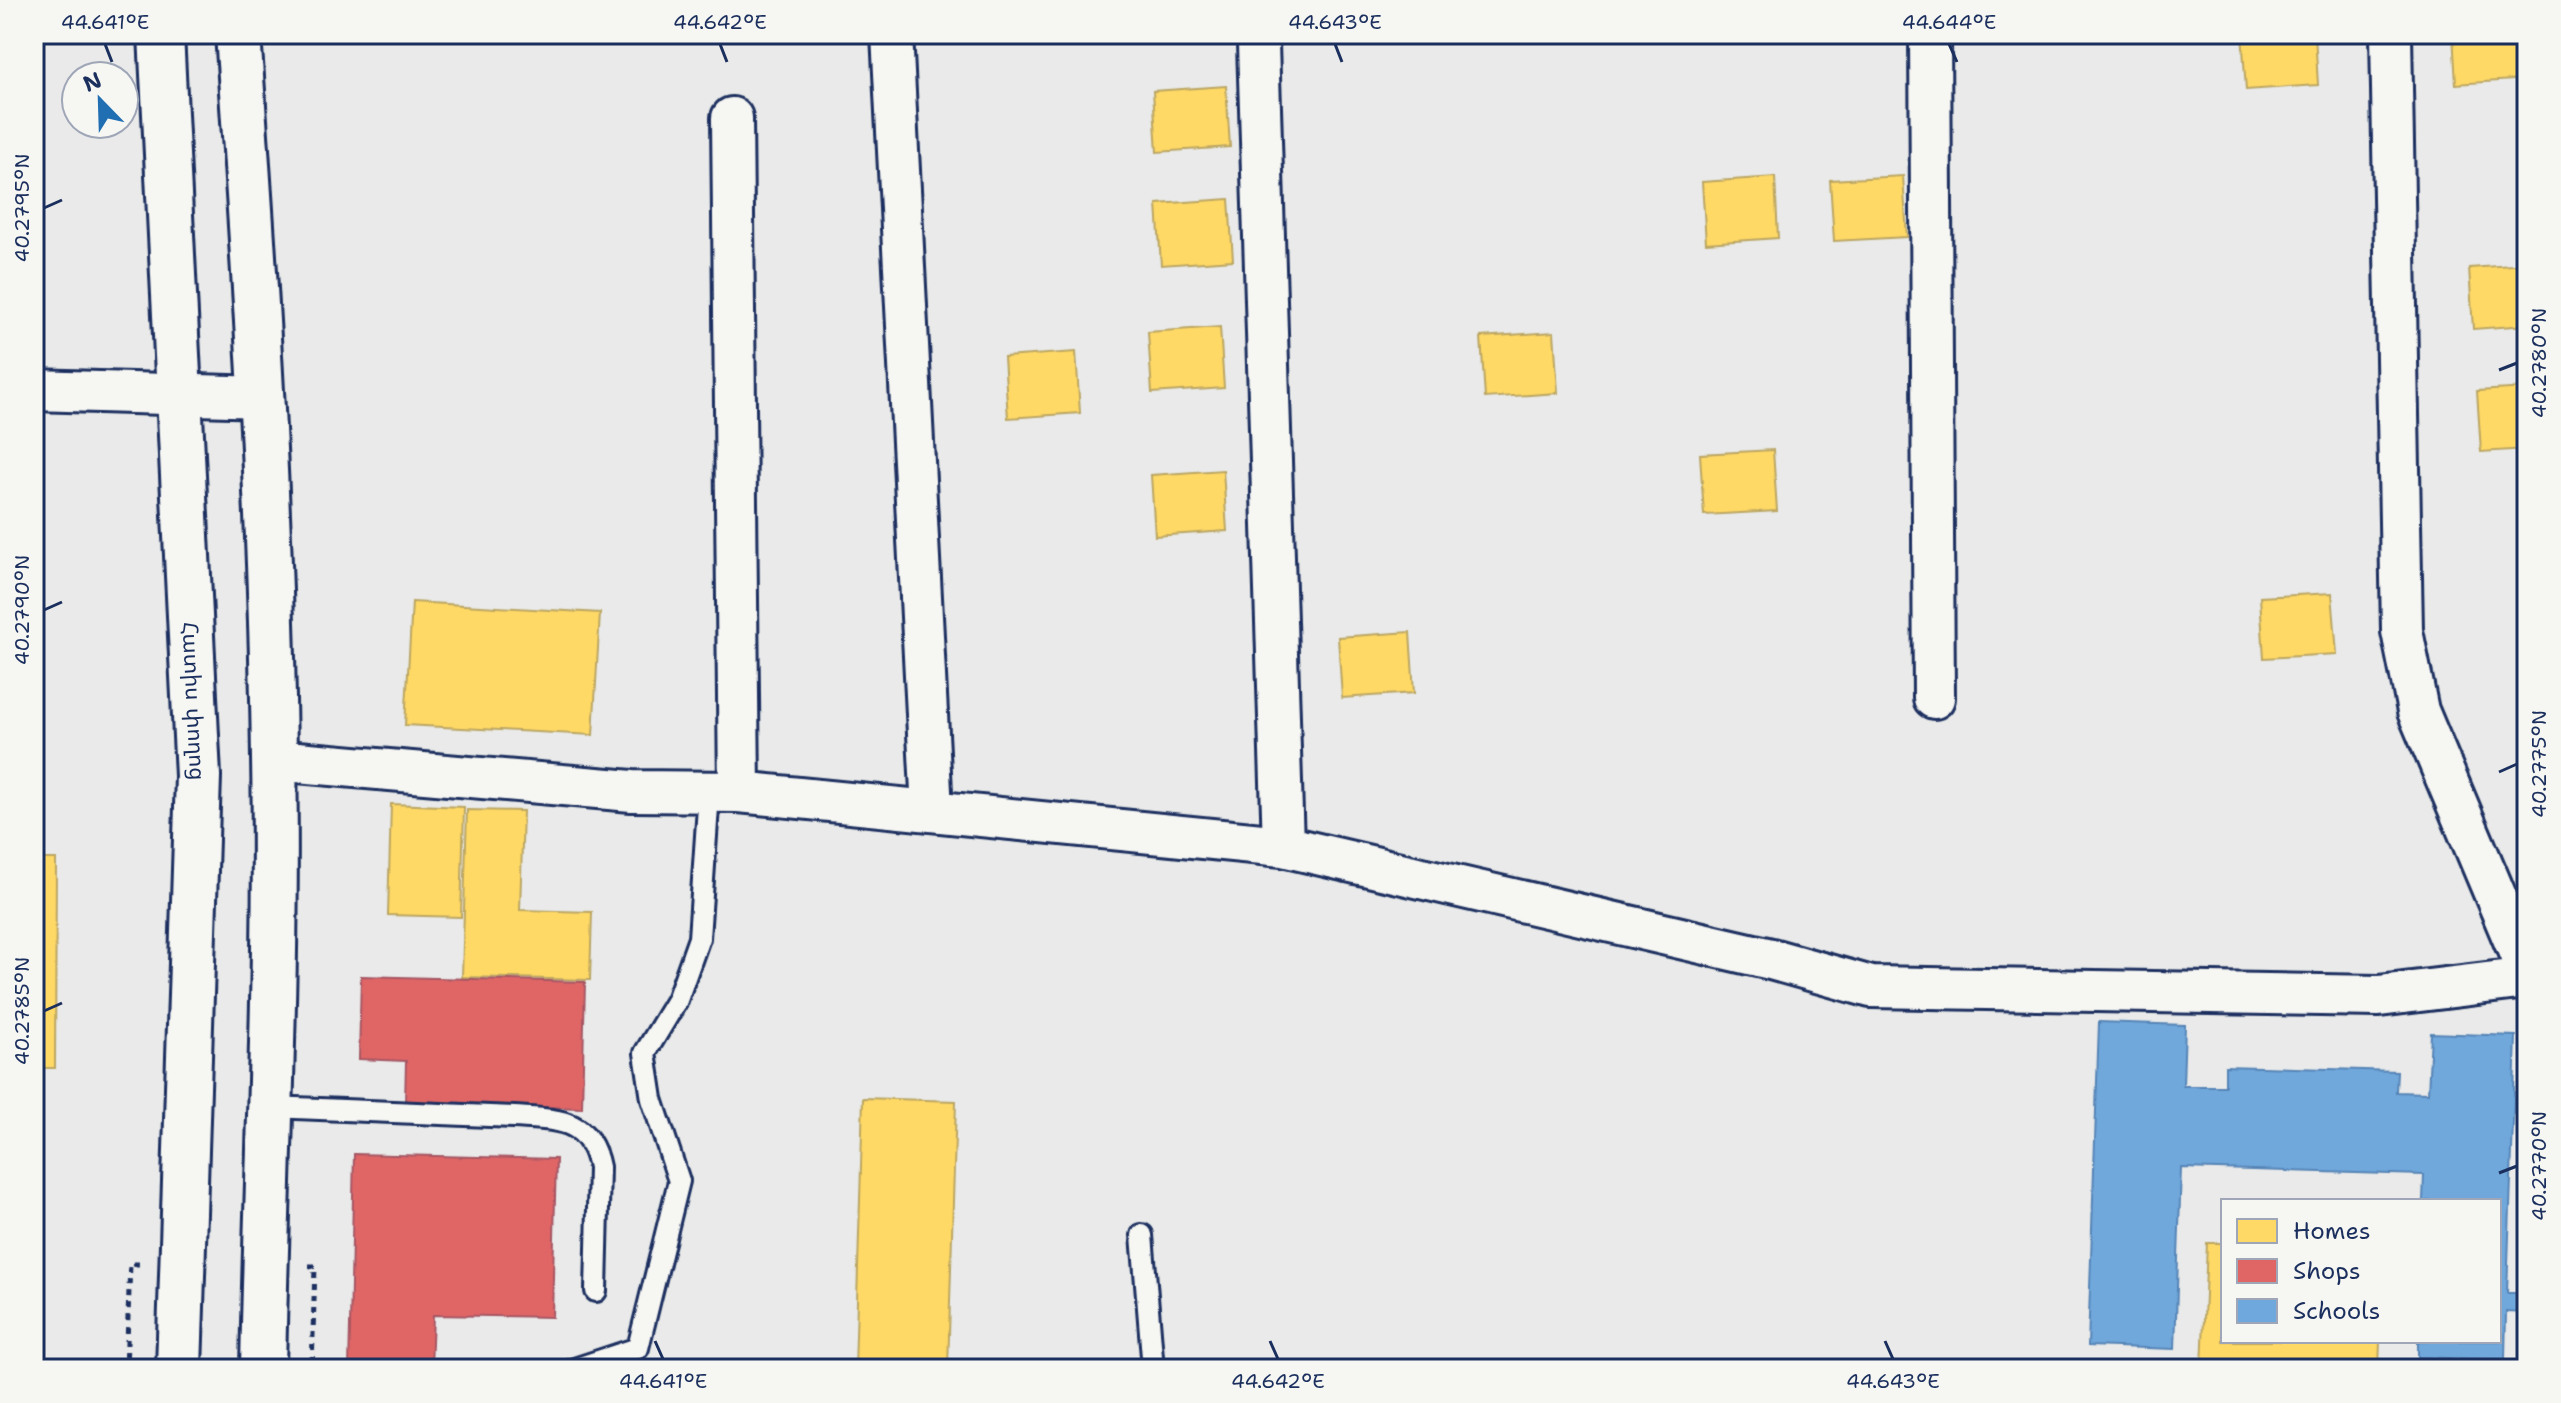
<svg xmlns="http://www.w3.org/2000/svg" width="2561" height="1403" font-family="'Shantell Sans','Noto Sans Armenian',sans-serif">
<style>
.homes{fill:#ffd966;stroke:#bba664;stroke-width:2}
.shops{fill:#e06666;stroke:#a55664;stroke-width:2}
.schools{fill:#6fa8dc;stroke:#5684b6;stroke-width:2}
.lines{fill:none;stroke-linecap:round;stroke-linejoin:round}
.lane-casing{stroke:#1b2f5e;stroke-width:26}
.street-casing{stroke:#1b2f5e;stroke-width:46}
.secondary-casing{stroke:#1b2f5e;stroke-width:50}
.path{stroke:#1b2f5e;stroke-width:5;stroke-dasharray:6 6;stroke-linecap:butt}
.lane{stroke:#f6f6f2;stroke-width:20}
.street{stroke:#f6f6f2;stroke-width:40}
.secondary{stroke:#f6f6f2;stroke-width:44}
.ticks{fill:none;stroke:#1b2f5e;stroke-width:3}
.labels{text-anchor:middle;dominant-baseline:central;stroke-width:8;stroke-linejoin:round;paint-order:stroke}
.street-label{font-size:22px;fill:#1b2f5e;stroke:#f6f6f2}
.neatline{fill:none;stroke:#1b2f5e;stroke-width:3}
.ticks-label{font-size:20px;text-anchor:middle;fill:#1b2f5e}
</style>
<rect width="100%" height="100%" fill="#e9eae9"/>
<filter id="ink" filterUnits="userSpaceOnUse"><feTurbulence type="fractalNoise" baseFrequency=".0125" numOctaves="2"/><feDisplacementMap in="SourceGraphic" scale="16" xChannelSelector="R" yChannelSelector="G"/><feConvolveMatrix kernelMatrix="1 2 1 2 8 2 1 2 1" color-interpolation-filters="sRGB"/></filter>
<g filter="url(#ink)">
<path class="homes" d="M2242,34H2315L2318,85L2246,90Z
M2453,34H2525L2527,79L2456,84Z
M1226,86L1230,147L1157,152L1153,91Z
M1903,176L1907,237L1834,241L1830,180Z
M1775,177L1778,238L1706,243L1702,182Z
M1229,199L1233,260L1161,265L1157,204Z
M2527,264V325L2473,329L2469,268Z
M1220,327L1224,388L1152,393L1148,332Z
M1554,332L1558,393L1485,398L1481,337Z
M1076,352L1080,413L1008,418L1004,357Z
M2527,388V449L2481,452L2477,391Z
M1773,450L1777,511L1704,515L1700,454Z
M1223,470L1227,531L1155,536L1151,475Z
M2332,593L2337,654L2264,658L2260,597Z
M412,602L600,613L593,735L405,725Z
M1410,632L1414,693L1342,698L1338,637Z
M391,804L464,807L461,917L388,915Z
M467,810L523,811L520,910L592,912L590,980L462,977Z
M34,859H56L55,1068H34Z
M863,1098L956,1101L948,1369H855Z
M2207,1243H2223V1341H2380L2379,1369H2202Z"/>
<path class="shops" d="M361,976L585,982L582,1108L405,1103L406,1061L359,1059Z
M354,1154L556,1159L552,1317L433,1315L431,1369H349Z"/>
<path class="schools" d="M2099,1022L2185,1025L2183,1086H2225V1066L2397,1071L2396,1092L2428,1093L2431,1033L2516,1036L2507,1293H2527V1313L2506,1312L2505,1360L2418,1357V1341H2499V1201H2423L2424,1175L2181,1168L2175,1349L2088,1346Z"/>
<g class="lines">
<defs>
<path id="lane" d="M271,1107L514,1117C557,1120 589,1117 599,1167L596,1291
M1142,1235L1153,1369
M574,1369L638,1348L679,1181L652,1099L645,1053L677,1000L699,938L709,792"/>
<path id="street" d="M892,34L932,811
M1261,34L1258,44L1283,846
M1930,34L1934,698
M2391,34L2402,631L2418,711L2527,971
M732,118L739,792
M34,390L263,397
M274,760L632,791L739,792L1283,846L1771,959L1871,987L2379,996L2527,978"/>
<g id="secondary">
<path id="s1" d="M161,34L198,776L179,1369"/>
<path d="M238,34C255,275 271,516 274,758C278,962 267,1166 263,1369"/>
</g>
</defs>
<use href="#lane" class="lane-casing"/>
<use href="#street" class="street-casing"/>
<use href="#secondary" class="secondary-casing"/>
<path class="path" d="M309,1266H315L312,1369
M126,1369L130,1264H139"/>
<use href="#lane" class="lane"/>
<use href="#street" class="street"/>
<use href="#secondary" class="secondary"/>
</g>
</g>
<path class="ticks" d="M105,44L112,62M720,44L727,62M1335,44L1342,62M1949,44L1957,62M44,208L62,200M2499,370L2517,363M44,610L62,602M2499,772L2517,764M44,1011L62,1003M2499,1173L2517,1166M655,1341L663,1359M1270,1341L1278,1359M1885,1341L1893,1359"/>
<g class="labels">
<g class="street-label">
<text stroke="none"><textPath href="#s1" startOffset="668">Հատիս փողոց</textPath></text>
</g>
</g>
<rect width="2561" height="1403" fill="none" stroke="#f6f6f2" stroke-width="88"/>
<rect x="2221" y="1199" width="280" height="144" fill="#f6f6f2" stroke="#9ea6b7" stroke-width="2"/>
<rect x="2237" y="1219" width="40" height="24" fill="#ffd966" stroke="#9ea6b7" stroke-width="2"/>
<text x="2293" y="1239" font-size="24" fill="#1b2f5e">Homes</text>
<rect x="2237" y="1259" width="40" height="24" fill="#e06666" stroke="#9ea6b7" stroke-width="2"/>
<text x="2293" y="1279" font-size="24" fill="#1b2f5e">Shops</text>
<rect x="2237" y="1299" width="40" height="24" fill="#6fa8dc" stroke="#9ea6b7" stroke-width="2"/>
<text x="2293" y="1319" font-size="24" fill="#1b2f5e">Schools</text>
<g transform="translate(100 100) rotate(337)"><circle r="38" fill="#f6f6f2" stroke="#9ea6b7" stroke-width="2"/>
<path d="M0-6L14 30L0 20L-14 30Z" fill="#1f6fb2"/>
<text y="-12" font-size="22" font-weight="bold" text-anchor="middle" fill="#1b2f5e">N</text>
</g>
<rect x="44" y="44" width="2473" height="1315" class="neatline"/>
<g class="ticks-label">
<text x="105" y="29">44.641°E</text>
<text x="720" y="29">44.642°E</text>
<text x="1335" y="29">44.643°E</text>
<text x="1949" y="29">44.644°E</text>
<text transform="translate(22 208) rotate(-90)" y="7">40.2795°N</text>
<text transform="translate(2539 363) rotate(-90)" y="7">40.2780°N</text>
<text transform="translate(22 610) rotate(-90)" y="7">40.2790°N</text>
<text transform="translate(2539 764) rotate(-90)" y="7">40.2775°N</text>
<text transform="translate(22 1011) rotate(-90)" y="7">40.2785°N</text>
<text transform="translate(2539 1166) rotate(-90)" y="7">40.2770°N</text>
<text x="663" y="1388">44.641°E</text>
<text x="1278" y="1388">44.642°E</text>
<text x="1893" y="1388">44.643°E</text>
</g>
</svg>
